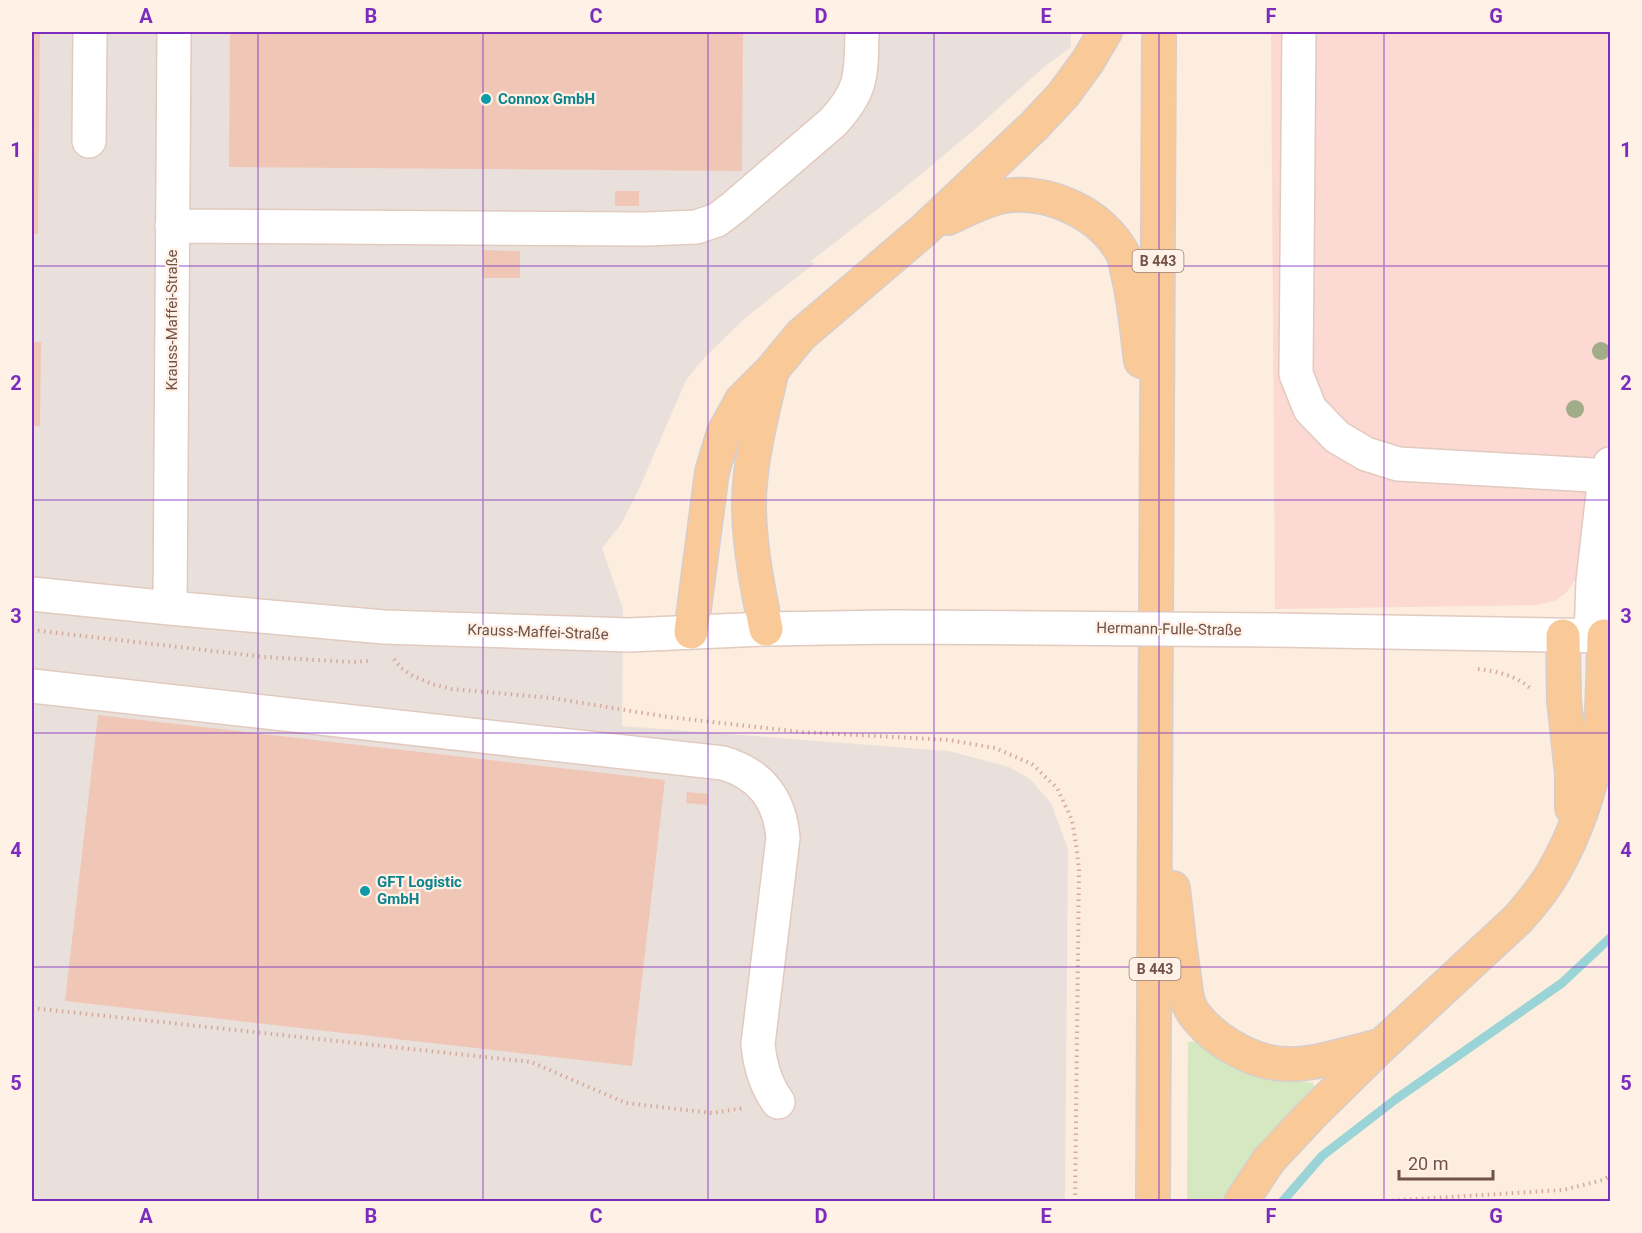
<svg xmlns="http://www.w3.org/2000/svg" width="1642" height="1233" font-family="Roboto,sans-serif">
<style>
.commercial{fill:#fcdad3}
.industrial{fill:#eae0db}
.green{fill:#d5e8bf}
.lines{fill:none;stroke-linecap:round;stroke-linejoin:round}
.stream{stroke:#9bd4d6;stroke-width:9}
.building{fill:#f0c7b7}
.minor-casing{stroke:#e1cabf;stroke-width:36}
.major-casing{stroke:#d7cecc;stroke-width:36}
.path{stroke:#d5aa9b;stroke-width:4;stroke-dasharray:1.5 4.5;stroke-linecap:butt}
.minor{stroke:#fff;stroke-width:33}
.major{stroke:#fac998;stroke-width:33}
.minor-bridge-casing{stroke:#e1cabf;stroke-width:36;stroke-linecap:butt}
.minor-bridge{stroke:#fff;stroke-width:33}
.tree{fill:#a1ac88}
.grid{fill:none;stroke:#7b2cbf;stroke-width:1.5;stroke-opacity:0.55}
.culture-dot{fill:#0f9aa8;stroke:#fff1e5;stroke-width:2}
.labels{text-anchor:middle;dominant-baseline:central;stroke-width:4.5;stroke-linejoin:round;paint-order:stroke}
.shield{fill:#fff1e5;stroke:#9c8177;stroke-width:1.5}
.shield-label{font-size:14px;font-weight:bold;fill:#715148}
.culture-label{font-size:15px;font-weight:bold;fill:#0d838f;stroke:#fff1e5;text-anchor:start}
.street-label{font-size:15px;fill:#715148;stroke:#fff1e5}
.neatline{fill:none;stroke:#7b2cbf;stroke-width:2}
.grid-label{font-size:20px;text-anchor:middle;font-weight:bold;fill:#7b2cbf}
</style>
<rect width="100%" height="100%" fill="#fceddf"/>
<path class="commercial" d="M1271,32H1610V582L1574,581L1567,592L1555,601L1536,605L1275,609Z"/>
<path class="industrial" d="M32,32H1071V47L1044,67L974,130L902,190L810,262L815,263L744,319L705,357L686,380L639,489L621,524L602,548L623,609L622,726L949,751L1009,767L1030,779L1051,803L1068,849L1065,1201H32Z"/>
<path class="green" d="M1196,1041C1205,1048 1213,1056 1222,1062C1249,1080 1282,1079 1313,1083L1315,1088L1255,1153L1223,1201L1187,1202L1188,1042Z"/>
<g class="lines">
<path class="stream" d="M1282,1202L1322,1156L1396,1099L1562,983L1610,938"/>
</g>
<path class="building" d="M32,32H40L38,234H32Z
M230,32H743L742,171L229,167Z
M615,191H639V206H615Z
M483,250L520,251V278H483Z
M32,342H41L40,426H32Z
M98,715L665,780L632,1066L65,1001Z
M687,792L708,794L707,805L686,803Z"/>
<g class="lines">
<defs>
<path id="minor" d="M1299,32L1296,374L1310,409L1337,437L1366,454L1398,464L1610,476
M89,141L90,32
M172,226L646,229L696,227L717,220L734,207L832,123C863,90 861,75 862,32
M32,594L170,608L384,627L629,635L766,629L893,627L1038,628
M170,608L174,32
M1274,630L1610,636
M1591,636L1593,581L1605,476L1610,464
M32,686L723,763C761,774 780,800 783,838L758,1044C760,1066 765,1084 778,1102"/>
<path id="major" d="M948,218C965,210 981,202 999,197C1045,187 1103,213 1124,256C1126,262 1127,269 1128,274C1135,302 1137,332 1141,361
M766,629C758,590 750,550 749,510C748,465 762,414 772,370
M691,632L712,472L724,432L742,400L772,370L801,335L924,230L1034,126L1063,95L1088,61L1105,32
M1563,636L1564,700L1572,774V808
M1173,888C1176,915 1179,943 1183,970C1185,981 1185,992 1188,1002C1192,1015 1207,1029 1217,1037C1276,1081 1315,1062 1379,1046
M1153,1202L1159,32
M1241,1202L1269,1160L1311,1115L1381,1046L1518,919C1531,904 1544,889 1554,871C1575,835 1593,784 1599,741C1604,707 1603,671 1604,636"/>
</defs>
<use href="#minor" class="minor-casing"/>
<use href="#major" class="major-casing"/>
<path class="path" d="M32,630L265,657L353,662L368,661
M394,659L401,668L413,676L432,684L452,689L552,698L668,717L801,732L949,740L995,748L1032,764L1057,788L1072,820L1076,844L1079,869L1075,1202
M1478,669C1497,671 1518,676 1532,690
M32,1008L531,1062L626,1103L712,1113L744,1108
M1368,1202L1563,1190L1603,1180L1610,1176"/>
<use href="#minor" class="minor"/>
<use href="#major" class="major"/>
<defs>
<path id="minor-bridge" d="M1038,628L1274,630"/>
</defs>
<use href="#minor-bridge" class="minor-bridge-casing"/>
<use href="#minor-bridge" class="minor-bridge"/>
</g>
<g class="tree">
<circle cx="1601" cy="351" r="9"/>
<circle cx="1575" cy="409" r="9"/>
</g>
<path class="grid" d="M258,32V1202M483,32V1202M708,32V1202M934,32V1202M1159,32V1202M1384,32V1202M32,266H1610M32,500H1610M32,733H1610M32,967H1610"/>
<g class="culture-dot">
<circle cx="486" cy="99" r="6"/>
<circle cx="365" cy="891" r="6"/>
</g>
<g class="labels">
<g class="shield">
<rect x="1132.5" y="250" width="51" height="22" rx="4.5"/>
<rect x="1129.5" y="958" width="51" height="22" rx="4.5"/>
</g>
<g class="shield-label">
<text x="1158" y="261">B 443</text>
<text x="1155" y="969">B 443</text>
</g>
<g class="culture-label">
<text x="498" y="99">Connox GmbH</text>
<text x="377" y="882">GFT Logistic<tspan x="377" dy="17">GmbH</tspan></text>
</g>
<g class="street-label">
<text transform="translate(172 320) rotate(-90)">Krauss-Maffei-Straße</text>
<text transform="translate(1169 629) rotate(1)">Hermann-Fulle-Straße</text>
<text transform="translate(538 632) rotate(2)">Krauss-Maffei-Straße</text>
</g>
</g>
<rect width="1642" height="1233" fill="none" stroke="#fff1e5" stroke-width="66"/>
<path d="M1399 1170v9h94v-9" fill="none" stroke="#715148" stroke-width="3"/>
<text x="1408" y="1170" font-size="18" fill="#715148" stroke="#fff1e5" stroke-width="4.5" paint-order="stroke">20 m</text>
<rect x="33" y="33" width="1576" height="1167" class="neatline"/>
<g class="grid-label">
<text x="146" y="23">A</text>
<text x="371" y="23">B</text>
<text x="596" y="23">C</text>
<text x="821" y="23">D</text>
<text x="1046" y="23">E</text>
<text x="1271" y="23">F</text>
<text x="1496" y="23">G</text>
<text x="16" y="157">1</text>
<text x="1626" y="157">1</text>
<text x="16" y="390">2</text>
<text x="1626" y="390">2</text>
<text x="16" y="623">3</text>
<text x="1626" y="623">3</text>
<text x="16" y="857">4</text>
<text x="1626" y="857">4</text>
<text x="16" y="1090">5</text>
<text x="1626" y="1090">5</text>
<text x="146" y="1223">A</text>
<text x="371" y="1223">B</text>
<text x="596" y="1223">C</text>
<text x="821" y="1223">D</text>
<text x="1046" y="1223">E</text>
<text x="1271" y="1223">F</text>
<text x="1496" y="1223">G</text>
</g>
</svg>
